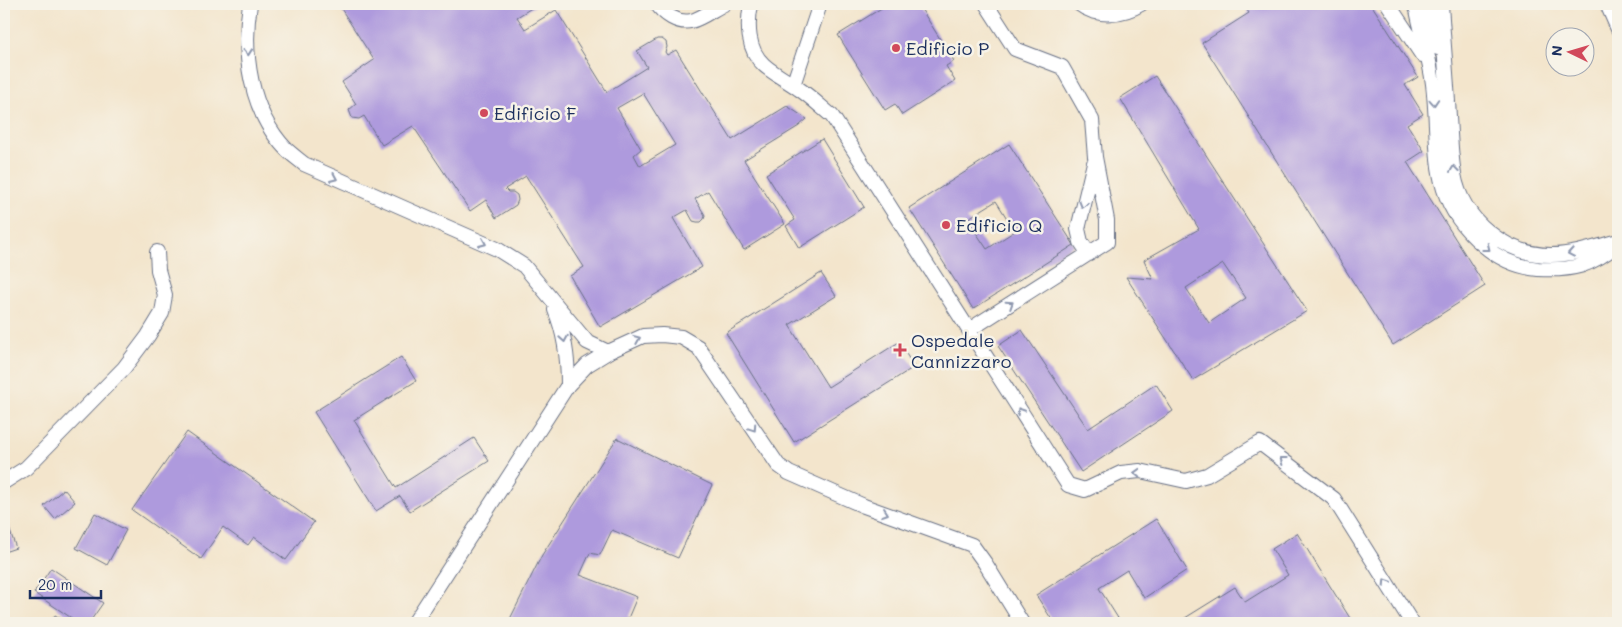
<svg xmlns="http://www.w3.org/2000/svg" width="1622" height="627" font-family="Mali,sans-serif">
<style>
.building{fill:#ae9add;fill-rule:evenodd}
.lines{fill:none;stroke-linecap:round;stroke-linejoin:round}
.lane-casing{stroke:#676f84;stroke-width:16}
.lane{stroke:#fff;stroke-width:14}
.oneway{stroke:#8d97ae}
.poi-dot{fill:#d1495b;stroke:#f7f3e8;stroke-width:2}
.labels{text-anchor:middle;dominant-baseline:central;stroke-width:5;stroke-linejoin:round;paint-order:stroke}
.poi-label{font-size:18px;fill:#1b2f5e;stroke:#f7f3e8;text-anchor:start}
</style>
<rect width="100%" height="100%" fill="#f7f3e8"/>
<filter id="ink" filterUnits="userSpaceOnUse"><feTurbulence type="fractalNoise" baseFrequency=".02" numOctaves="2"/><feDisplacementMap in="SourceGraphic" scale="10" xChannelSelector="R" yChannelSelector="G"/><feConvolveMatrix kernelMatrix="1 2 1 2 8 2 1 2 1" color-interpolation-filters="sRGB"/></filter>
<filter id="wash" filterUnits="userSpaceOnUse"><feTurbulence type="fractalNoise" baseFrequency=".0096" numOctaves="4" result="noise"/><feDisplacementMap in="SourceGraphic" scale="20" xChannelSelector="R" yChannelSelector="G"/><feGaussianBlur stdDeviation="1.12" result="paint"/><feColorMatrix in="noise" values="0 0 0 0 0 0 0 0 0 0 0 0 0 0 0 0 0 1.4 0 .05"/><feComposite in="paint" operator="in"/></filter>
<g filter="url(#wash)">
<rect width="100%" height="100%" fill="#f3e5cc"/>
<g id="blocks">
<path class="building" d="M338,4H508L509,6L512,4H538L517,17L525,29L556,10L607,92L647,67L637,51L657,39H662L666,42L667,47L665,52L667,55L676,50L732,140L787,106L807,119L799,126L744,160L785,224L744,250L708,191L695,199L705,215L704,219L701,222H697L693,221L687,210L673,218L702,267L600,327L570,276L584,267L526,176L505,189L508,192H513L517,195L518,200L516,205L496,218L486,200L470,211L413,126L382,145L364,116L359,119L352,118L349,110L356,104L342,82L374,60ZM643,93L675,145L640,166L634,155L641,149L617,108Z
M888,4H918L954,61L946,66L955,81L902,115L895,104L885,110L838,35Z
M1243,4H1354L1356,7L1361,4H1371L1418,77L1405,85L1423,114L1407,124L1424,151L1407,162L1485,286L1393,345L1202,43L1249,13Z
M1155,76L1307,311L1193,380L1126,277L1153,279L1144,260L1199,229L1120,98ZM1223,264L1246,298L1209,323L1186,288Z
M822,139L864,207L799,248L786,226L795,220L766,174Z
M1009,144L1074,245L973,309L909,208ZM996,201L1015,231L987,249L967,219Z
M821,273L836,296L789,325L828,387L899,342L914,367L794,442L726,333Z
M1022,330L1088,429L1156,384L1173,411L1081,472L998,346Z
M401,357L416,381L354,420L396,488L474,438L489,461L410,511L400,496L376,511L314,412Z
M187,432L314,522L286,560L254,537L248,545L223,527L201,559L132,510Z
M617,438L712,485L678,558L612,530L600,555L590,553L580,575L637,597L626,623H508L542,555Z
M64,489L75,502L55,519L44,506Z
M95,513L126,530L107,565L76,548Z
M4,514L16,548L4,552Z
M1156,519L1187,570L1144,598L1127,570L1099,588L1121,623H1054L1036,595Z
M1297,533L1353,623H1177L1235,587L1245,602L1288,575L1272,549Z
M51,568L103,603L89,623H79L34,593Z
M55,615L68,623H50Z"/>
</g>
</g>
<g filter="url(#ink)">
<use href="#blocks" fill-opacity="0" stroke="#676f84" stroke-width="1"/>
<g class="lines">
<defs>
<path id="lane" d="M250,4C242,53 250,111 286,149C291,154 298,159 304,164L497,249L524,266L587,342L608,352
M657,4C663,14 678,24 691,21C701,19 715,8 724,4
M751,4C747,24 747,50 764,65C774,74 788,81 799,89C811,97 821,107 832,116L1068,485L1085,490L1121,473L1140,471L1186,481L1207,475L1260,443L1334,499L1412,623
M1079,4C1097,18 1123,15 1141,4
M1388,4L1422,55
M1414,4L1417,10C1422,35 1430,60 1433,84C1441,149 1426,197 1483,245C1498,258 1517,267 1538,269C1572,271 1592,266 1618,244
M1429,4L1432,25L1438,48
M1441,4C1443,37 1446,69 1448,102C1450,126 1450,151 1454,174C1462,220 1505,255 1551,255C1574,255 1596,247 1618,241
M1607,4L1618,29
M793,85L820,4
M1089,254L1081,242L1078,229L1094,163
M555,310C565,334 568,359 568,385
M969,330L1107,242V220L1095,157L1092,120L1062,67L1015,49L986,4
M4,482L26,468L124,368L148,336L162,313L165,295L158,270L157,252
M414,623L568,385L587,365L608,352L643,336L662,335L681,337L698,347L778,465L789,473L864,506L972,545L985,563L1022,623"/>
</defs>
<use href="#lane" class="lane-casing"/>
<use href="#lane" class="lane"/>
</g>
<defs><path id="oneway-chevron" d="M-2-3.5L2.5 0L-2 3.5" fill="none" stroke-width="1.6" stroke-linecap="round" stroke-linejoin="round" transform="scale(1.25)"/></defs>
<g class="oneway">
<use href="#oneway-chevron" transform="translate(248 52) rotate(85)"/>
<use href="#oneway-chevron" transform="translate(1434 102) rotate(86)"/>
<use href="#oneway-chevron" transform="translate(1454 169) rotate(-97)"/>
<use href="#oneway-chevron" transform="translate(334 178) rotate(24)"/>
<use href="#oneway-chevron" transform="translate(1083 205) rotate(105)"/>
<use href="#oneway-chevron" transform="translate(483 243) rotate(23)"/>
<use href="#oneway-chevron" transform="translate(1487 248) rotate(38)"/>
<use href="#oneway-chevron" transform="translate(1571 253) rotate(170)"/>
<use href="#oneway-chevron" transform="translate(1010 304) rotate(-33)"/>
<use href="#oneway-chevron" transform="translate(564 339) rotate(80)"/>
<use href="#oneway-chevron" transform="translate(637 339) rotate(-22)"/>
<use href="#oneway-chevron" transform="translate(1020 411) rotate(-122)"/>
<use href="#oneway-chevron" transform="translate(753 428) rotate(56)"/>
<use href="#oneway-chevron" transform="translate(1283 460) rotate(-143)"/>
<use href="#oneway-chevron" transform="translate(1137 473) rotate(-178)"/>
<use href="#oneway-chevron" transform="translate(885 513) rotate(19)"/>
<use href="#oneway-chevron" transform="translate(1386 582) rotate(-122)"/>
</g>
</g>
<g class="poi-dot">
<circle cx="896" cy="48" r="5"/>
<circle cx="484" cy="113" r="5"/>
<circle cx="946" cy="225" r="5"/>
<path d="M897.5 342.5h5v5h5v5h-5v5h-5v-5h-5v-5h5z"/>
</g>
<g class="labels">
<g class="poi-label">
<text x="906" y="48">Edificio P</text>
<text x="494" y="113">Edificio F</text>
<text x="956" y="225">Edificio Q</text>
<text x="911" y="340">Ospedale<tspan x="911" dy="21">Cannizzaro</tspan></text>
</g>
</g>
<rect width="1622" height="627" fill="none" stroke="#f7f3e8" stroke-width="20"/>
<g transform="translate(1570 52) rotate(275)"><circle r="24" fill="#f7f3e8" stroke="#9fa5b1"/>
<path d="M0-4L9 19L0 12L-9 19Z" fill="#d1495b"/>
<text y="-8" font-size="14" font-weight="bold" text-anchor="middle" fill="#1b2f5e">N</text>
</g>
<path d="M30 590v8h71v-8" fill="none" stroke="#1b2f5e" stroke-width="2.5"/>
<text x="38" y="590" font-size="15" fill="#1b2f5e" stroke="#f7f3e8" stroke-width="4" paint-order="stroke">20 m</text>
</svg>
